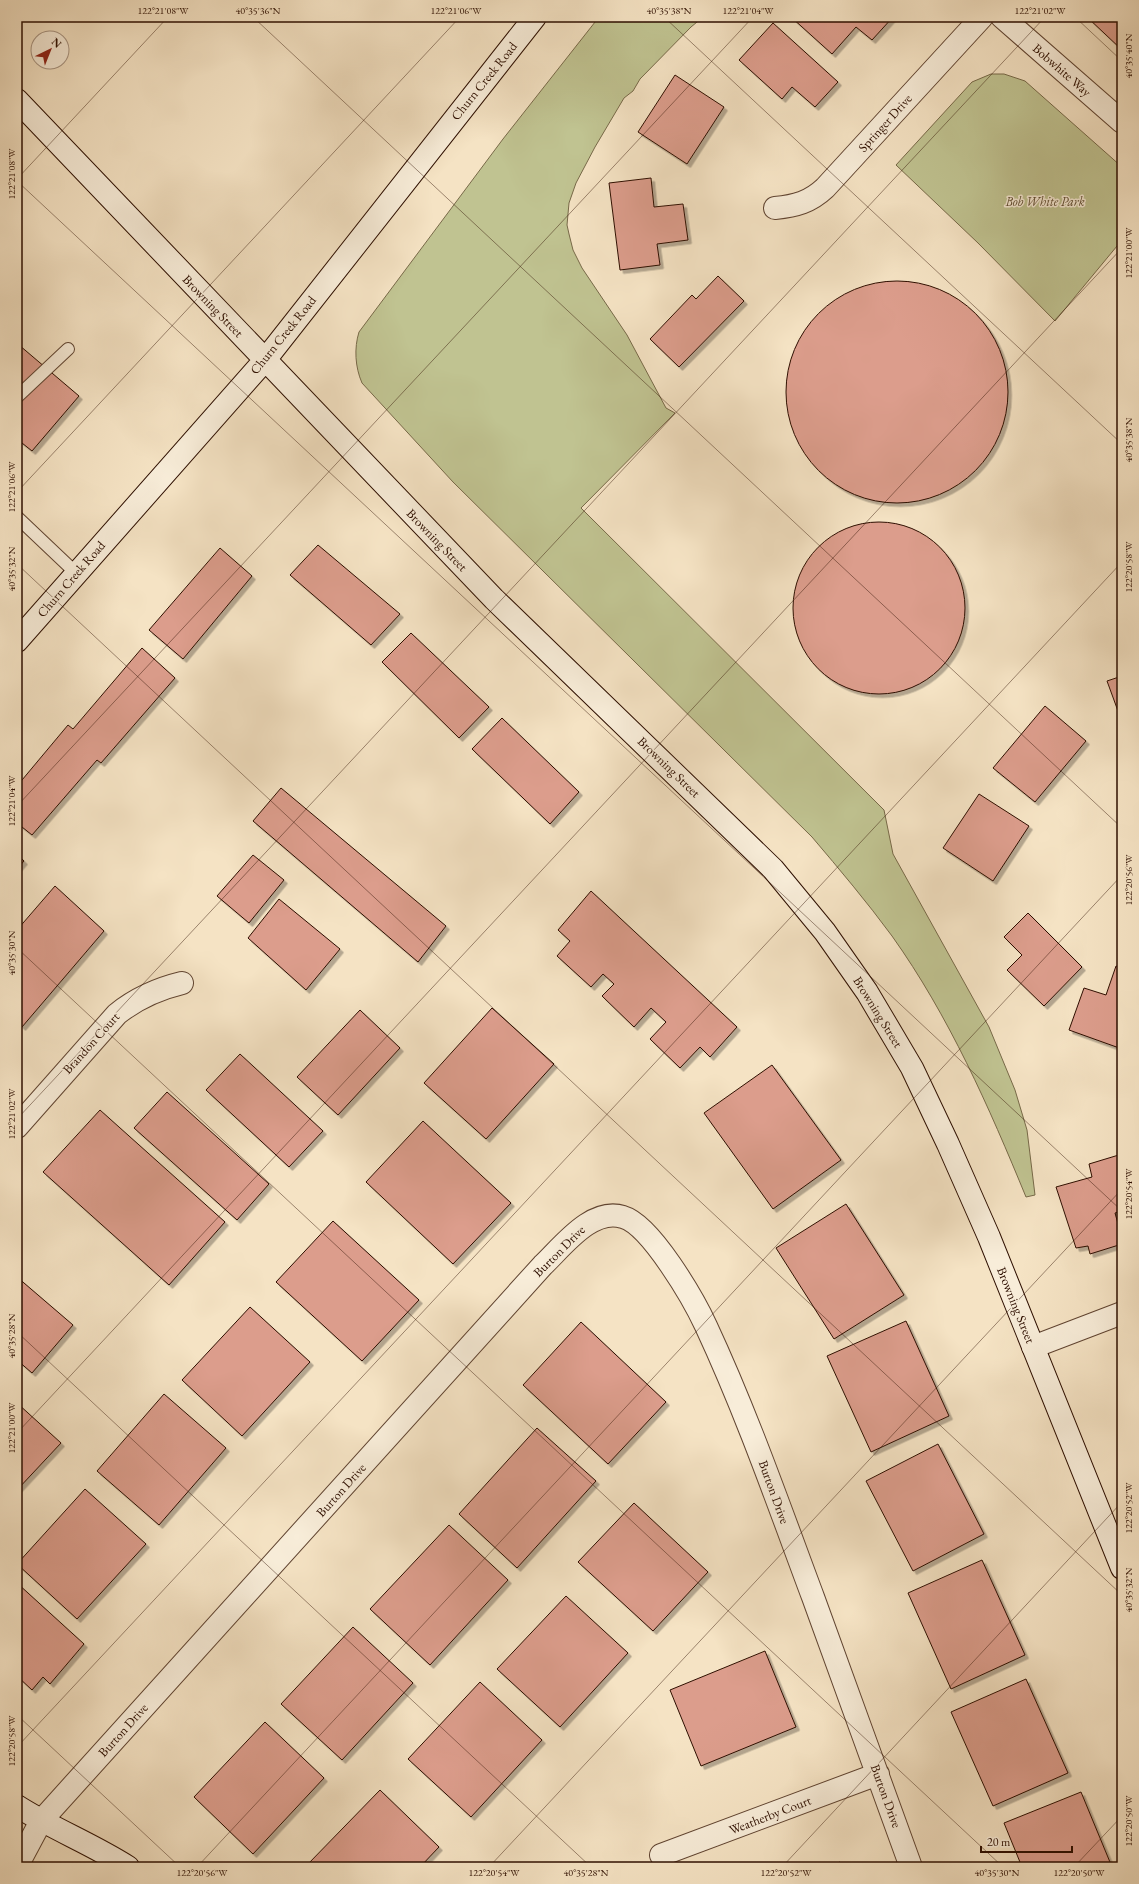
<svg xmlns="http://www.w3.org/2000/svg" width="1139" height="1884" font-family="'EB Garamond',serif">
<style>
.green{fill:#c0c391;stroke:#776948}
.building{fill:#dc9d8c;stroke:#2e0f00;filter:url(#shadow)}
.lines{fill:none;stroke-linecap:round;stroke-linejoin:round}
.lane-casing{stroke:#604431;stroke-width:14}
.street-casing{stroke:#604431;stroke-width:24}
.secondary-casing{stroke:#2e0f00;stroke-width:24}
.lane{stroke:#f8edd9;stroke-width:12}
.street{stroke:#f8edd9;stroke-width:22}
.secondary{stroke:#f8edd9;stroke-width:22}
.ticks{fill:none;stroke:#2e0f00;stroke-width:1;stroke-opacity:0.45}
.labels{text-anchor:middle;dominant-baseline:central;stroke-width:3;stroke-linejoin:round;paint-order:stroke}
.street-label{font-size:13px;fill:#2e0f00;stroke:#f8edd9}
.park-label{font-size:13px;font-style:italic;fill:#614e33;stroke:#f8edd9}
.neatline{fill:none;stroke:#2e0f00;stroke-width:1.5}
.ticks-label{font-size:10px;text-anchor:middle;fill:#2e0f00}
</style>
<defs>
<filter id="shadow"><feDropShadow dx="3.5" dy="3.5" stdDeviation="0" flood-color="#0004"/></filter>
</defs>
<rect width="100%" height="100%" fill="#f5e3c4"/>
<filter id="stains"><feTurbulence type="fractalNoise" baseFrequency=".005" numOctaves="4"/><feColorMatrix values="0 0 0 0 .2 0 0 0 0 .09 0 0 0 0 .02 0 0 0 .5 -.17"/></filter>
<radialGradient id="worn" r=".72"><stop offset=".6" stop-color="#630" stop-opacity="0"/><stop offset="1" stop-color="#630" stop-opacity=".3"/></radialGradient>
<path class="green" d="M599,17H703L691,27L640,79L633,91L624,98L595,147L576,183L569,203L567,225L569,234L573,250L582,268L627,335L666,408L675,413L581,508L884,810L893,854L989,1027L1015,1090L1027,1130L1035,1195L1026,1197C989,1107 949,1016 892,936C867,902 840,870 812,837L453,482L362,383C355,367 354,348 359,332L503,139Z
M991,74H1004L1025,81L1122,167V240L1055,321L978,243L896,165L972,82Z"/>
<path class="building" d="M791,17H893L872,40L856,27L832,54Z
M1087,17H1122V50Z
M773,23L838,82L815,107L792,87L782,99L739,60Z
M675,75L724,107L687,164L638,132Z
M651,178L654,207L683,204L688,240L657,244L660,265L620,270L609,183Z
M718,276L744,301L679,367L650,339L692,295L696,299Z
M786 392a111 111 0 1 1 222 0a111 111 0 1 1-222 0Z
M19,345L79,396L32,451L17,439V347Z
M793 608a86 86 0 1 1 172 0a86 86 0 1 1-172 0Z
M318,545L400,614L371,645L290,575Z
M220,548L252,576L183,659L149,630Z
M411,633L489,707L459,738L382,662Z
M142,648L175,678L101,763L97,760L32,835L17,823V786L68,725L73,729Z
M1122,676V722L1107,681Z
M1045,706L1086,741L1035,802L993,768Z
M502,718L579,792L550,824L472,749Z
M281,788L446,926L418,962L253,821Z
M979,794L1029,826L993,881L943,848Z
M17,854L24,861L17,869Z
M253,855L284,880L249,923L217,896Z
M55,886L104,931L22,1027L17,1022V930Z
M591,891L737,1027L710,1057L700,1047L680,1068L650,1039L666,1022L651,1008L634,1027L602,996L614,984L603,974L591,987L557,956L570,941L558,930Z
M279,899L340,949L306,990L248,938Z
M1028,913L1082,967L1044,1006L1007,970L1022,955L1004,937Z
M1116,966L1122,968V1049L1069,1030L1084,988L1106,995Z
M492,1008L554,1064L486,1139L424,1083Z
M360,1010L400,1048L338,1115L297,1077Z
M240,1054L323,1131L289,1167L206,1090Z
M772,1065L841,1160L773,1209L704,1113Z
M167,1092L269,1184L237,1220L134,1128Z
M100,1110L225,1222L169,1285L43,1172Z
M423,1121L511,1203L453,1264L366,1182Z
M1122,1154V1211L1115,1213L1122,1238V1244L1090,1254L1088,1246L1076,1248L1056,1187L1092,1177L1089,1164Z
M846,1204L904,1295L834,1339L776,1248Z
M333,1221L419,1300L362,1361L276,1282Z
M17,1277L73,1325L32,1373L17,1360Z
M250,1307L310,1362L242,1436L182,1380Z
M906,1321L949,1416L871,1452L827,1356Z
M581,1322L666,1402L608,1464L523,1385Z
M164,1394L226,1448L159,1525L97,1471Z
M17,1403L61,1443L17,1490Z
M537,1428L596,1481L517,1568L459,1514Z
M938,1444L984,1534L913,1571L866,1481Z
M85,1489L146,1544L77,1619L17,1564Z
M634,1503L708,1572L653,1631L578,1562Z
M449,1525L508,1580L430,1665L370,1609Z
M982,1560L1025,1655L951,1689L908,1593Z
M17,1583L84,1644L50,1684L43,1677L32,1690L17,1676Z
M566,1596L628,1653L560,1727L497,1669Z
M353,1627L413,1683L342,1760L281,1704Z
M765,1651L796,1727L701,1766L670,1690Z
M1026,1679L1068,1773L993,1806L951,1712Z
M480,1682L542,1740L471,1817L408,1759Z
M265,1722L324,1778L253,1854L194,1797Z
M380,1790L439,1847L420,1867H311L308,1864Z
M1081,1792L1112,1867H1022L1004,1823Z
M840,1862L842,1867H828Z"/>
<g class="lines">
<defs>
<path id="lane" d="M17,397L68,349
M17,517L76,573"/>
<path id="street" d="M1002,17L1122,122
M775,208C796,206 810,202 825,188L982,17
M17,1127L117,1014C137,998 157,989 182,983
M1033,1347L1122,1313
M661,1855L878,1774
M17,1866L41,1821L543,1265C563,1246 592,1207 623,1217C651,1225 694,1300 706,1326C747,1414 779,1506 813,1597C845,1687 879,1777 911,1867"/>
<path id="secondary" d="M17,100L494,599L773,869L825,932L867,992L912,1068L948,1144L989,1237L1122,1568
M17,641L265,360L535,17
M17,1806C53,1829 92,1844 128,1867"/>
</defs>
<use href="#lane" class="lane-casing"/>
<use href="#street" class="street-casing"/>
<use href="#secondary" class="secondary-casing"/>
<use href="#lane" class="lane"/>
<use href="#street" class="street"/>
<use href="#secondary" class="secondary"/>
</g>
<path class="ticks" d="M253,17L1122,828M664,17L1122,444M1075,17L1122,61M17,179L168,17M17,181L1122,1211M17,492L460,17M17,564L1122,1595M17,806L753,17M17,948L1003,1867M17,1119L1045,17M17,1332L591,1867M17,1433L1122,248M17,1715L180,1867M17,1747L1122,562M197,1867L1122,875M489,1867L1122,1189M782,1867L1122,1502M1074,1867L1122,1816"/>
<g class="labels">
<g class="street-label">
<text transform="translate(1062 70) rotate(41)">Bobwhite Way</text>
<text transform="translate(484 81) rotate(-51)">Churn Creek Road</text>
<text transform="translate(885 123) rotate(-48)">Springer Drive</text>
<text transform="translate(213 306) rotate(46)">Browning Street</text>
<text transform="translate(283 335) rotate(-51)">Churn Creek Road</text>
<text transform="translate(437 540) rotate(46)">Browning Street</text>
<text transform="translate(71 579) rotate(-49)">Churn Creek Road</text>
<text transform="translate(669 767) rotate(44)">Browning Street</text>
<text transform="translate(878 1012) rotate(58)">Browning Street</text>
<text transform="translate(91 1043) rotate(-48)">Brandon Court</text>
<text transform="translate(559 1251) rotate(-45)">Burton Drive</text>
<text transform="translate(1016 1305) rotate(68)">Browning Street</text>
<text transform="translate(341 1490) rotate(-48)">Burton Drive</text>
<text transform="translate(774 1492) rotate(70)">Burton Drive</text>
<text transform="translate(123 1730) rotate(-48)">Burton Drive</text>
<text transform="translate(886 1796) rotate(70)">Burton Drive</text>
<text transform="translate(770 1815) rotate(-21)">Weatherby Court</text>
</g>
<g class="park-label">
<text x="1045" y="201">Bob White Park</text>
</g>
</g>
<rect width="1139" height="1884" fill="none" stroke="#f5e3c4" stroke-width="44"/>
<g transform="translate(50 50) rotate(43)"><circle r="19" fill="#f8edd9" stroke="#a79482"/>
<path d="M0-3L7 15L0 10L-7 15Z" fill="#8f2418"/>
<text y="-6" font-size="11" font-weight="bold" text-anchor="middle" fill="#2e0f00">N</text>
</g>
<path d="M981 1846v6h91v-6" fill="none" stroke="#2e0f00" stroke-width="2"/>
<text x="987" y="1846" font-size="12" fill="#2e0f00" stroke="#f8edd9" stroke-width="3" paint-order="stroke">20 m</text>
<rect x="22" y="22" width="1095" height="1840" class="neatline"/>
<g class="ticks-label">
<text x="163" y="14">122°21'08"W</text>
<text x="258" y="14">40°35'36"N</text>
<text x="456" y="14">122°21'06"W</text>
<text x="669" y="14">40°35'38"N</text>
<text x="748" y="14">122°21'04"W</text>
<text x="1040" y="14">122°21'02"W</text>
<text transform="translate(1128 56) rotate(-90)" y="4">40°35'40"N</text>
<text transform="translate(11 174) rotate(-90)" y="4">122°21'08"W</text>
<text transform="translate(1128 253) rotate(-90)" y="4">122°21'00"W</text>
<text transform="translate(1128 440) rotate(-90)" y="4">40°35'38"N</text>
<text transform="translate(11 487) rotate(-90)" y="4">122°21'06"W</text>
<text transform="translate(1128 567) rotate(-90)" y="4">122°20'58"W</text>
<text transform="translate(11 569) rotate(-90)" y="4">40°35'32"N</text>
<text transform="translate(11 801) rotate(-90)" y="4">122°21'04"W</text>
<text transform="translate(1128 880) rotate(-90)" y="4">122°20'56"W</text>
<text transform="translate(11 953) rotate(-90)" y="4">40°35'30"N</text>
<text transform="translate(11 1114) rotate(-90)" y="4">122°21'02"W</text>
<text transform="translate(1128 1194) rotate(-90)" y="4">122°20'54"W</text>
<text transform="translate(11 1336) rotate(-90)" y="4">40°35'28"N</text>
<text transform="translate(11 1428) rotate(-90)" y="4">122°21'00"W</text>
<text transform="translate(1128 1508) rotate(-90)" y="4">122°20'52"W</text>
<text transform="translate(1128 1590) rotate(-90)" y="4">40°35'32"N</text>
<text transform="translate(11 1741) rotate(-90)" y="4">122°20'58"W</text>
<text transform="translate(1128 1821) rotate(-90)" y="4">122°20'50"W</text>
<text x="202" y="1876">122°20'56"W</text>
<text x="494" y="1876">122°20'54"W</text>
<text x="586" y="1876">40°35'28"N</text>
<text x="786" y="1876">122°20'52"W</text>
<text x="997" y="1876">40°35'30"N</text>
<text x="1079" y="1876">122°20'50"W</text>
</g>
<rect width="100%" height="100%" filter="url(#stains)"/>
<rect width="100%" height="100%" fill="url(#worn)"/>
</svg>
